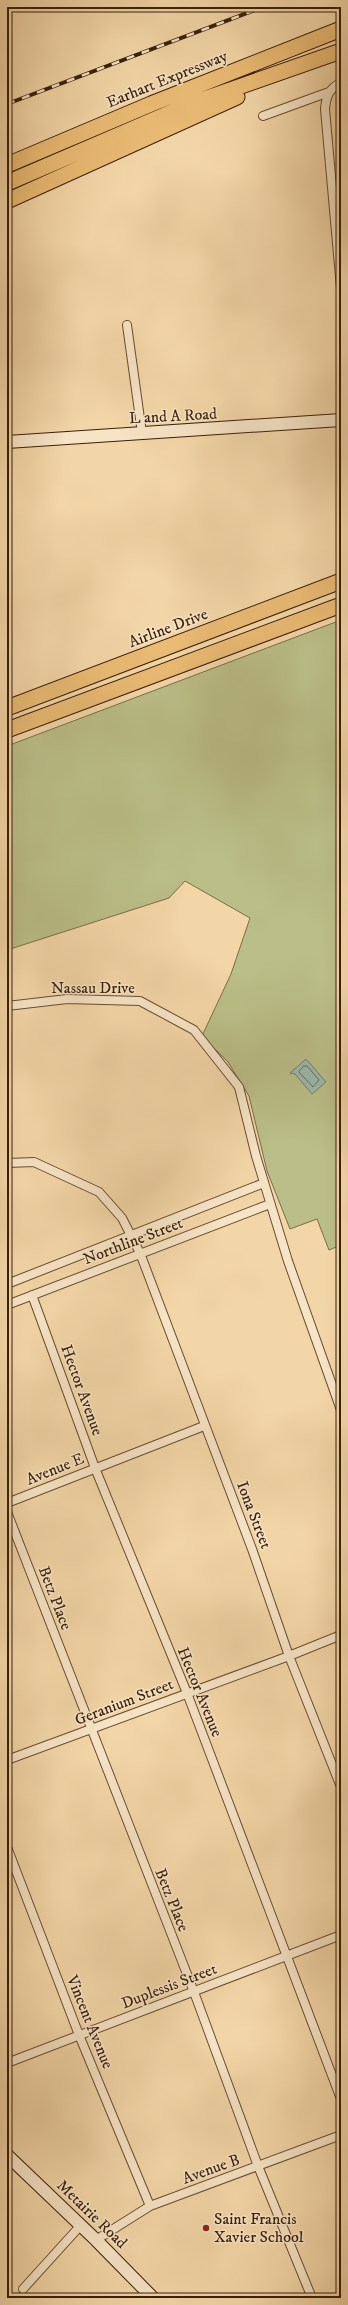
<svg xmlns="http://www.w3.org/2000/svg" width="348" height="2305" font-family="'IM FELL DW Pica',serif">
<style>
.green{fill:#babe88;stroke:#7a6e49}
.water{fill:#9cb8ad;stroke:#747b6c}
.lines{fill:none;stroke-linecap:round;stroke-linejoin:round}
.shore{stroke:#6a6c5c;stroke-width:1}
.street-casing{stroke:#684d31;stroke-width:10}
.secondary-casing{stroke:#391f0a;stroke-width:14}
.highway-casing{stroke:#391f0a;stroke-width:17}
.street{stroke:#f7e4c6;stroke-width:8}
.secondary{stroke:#f7e4c6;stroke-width:12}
.highway{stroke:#eabb74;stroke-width:15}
.rail-casing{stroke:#391f0a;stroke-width:4}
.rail{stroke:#f7e4c6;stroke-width:2.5;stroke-dasharray:8;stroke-linecap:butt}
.poi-dot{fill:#8f2418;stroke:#f7e4c6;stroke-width:1.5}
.labels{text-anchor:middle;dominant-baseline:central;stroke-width:3;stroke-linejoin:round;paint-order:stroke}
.street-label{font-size:16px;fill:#391f0a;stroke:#f7e4c6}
.poi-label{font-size:16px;fill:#391f0a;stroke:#f7e4c6;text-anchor:start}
</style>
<rect width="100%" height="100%" fill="#f3d6a7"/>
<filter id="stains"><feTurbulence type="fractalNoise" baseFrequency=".005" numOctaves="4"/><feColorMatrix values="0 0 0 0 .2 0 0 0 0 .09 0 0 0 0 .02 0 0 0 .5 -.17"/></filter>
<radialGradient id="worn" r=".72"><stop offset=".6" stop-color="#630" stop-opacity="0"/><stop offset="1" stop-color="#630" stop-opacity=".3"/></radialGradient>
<path class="green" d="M341,620V1245L329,1250L317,1219L290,1229L267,1171L249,1096L228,1062L202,1036L231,974L250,918L185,881L169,898L7,950V746Z"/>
<path class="water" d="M306,1059L326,1082L312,1094L295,1074L290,1073Z"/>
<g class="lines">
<path class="shore" d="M304,1066H307L319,1080L313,1087L299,1072Z"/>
<defs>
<path id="street" d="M341,83C329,88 326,97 325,109L341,288
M263,116L329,92
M127,325L142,433
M7,1006L67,999L140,1001L194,1030L239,1087L256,1156L288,1261L341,1410
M7,1163L34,1162L99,1192L122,1218L140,1253L252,1549L289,1656L341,1787
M7,1284L264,1183
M32,1295L95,1468L187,1693L341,2099
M7,1305L270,1204
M7,1503L204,1426
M7,1512L194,1992L258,2166L312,2298
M7,1760L289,1656L341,1635
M7,1847L79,2035L150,2206
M7,2063L341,1935
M96,2240L150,2206L341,2135
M23,2289L81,2225"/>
<path id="secondary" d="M7,442L341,420
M7,2155L96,2240L153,2298"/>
<path id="highway" d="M7,165L151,104L341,29
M7,183L193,103L341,51
M7,201L237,97
M7,708L341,581
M7,730L341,605"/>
</defs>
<use href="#street" class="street-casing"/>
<use href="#secondary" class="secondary-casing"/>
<use href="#highway" class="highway-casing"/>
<use href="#street" class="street"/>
<use href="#secondary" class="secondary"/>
<use href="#highway" class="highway"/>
<defs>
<path id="rail" d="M7,104L263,7"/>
</defs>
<use href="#rail" class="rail-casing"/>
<use href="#rail" class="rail"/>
</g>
<circle class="poi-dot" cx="206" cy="2228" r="4"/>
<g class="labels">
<g class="street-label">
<text transform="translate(167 79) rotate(-22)">Earhart Expressway</text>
<text transform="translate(173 416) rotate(-3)">L and A Road</text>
<text transform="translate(168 628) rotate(-21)">Airline Drive</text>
<text x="93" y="988">Nassau Drive</text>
<text transform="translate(133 1241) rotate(-21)">Northline Street</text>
<text transform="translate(82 1390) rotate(70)">Hector Avenue</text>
<text transform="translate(55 1469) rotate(-22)">Avenue E</text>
<text transform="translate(254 1515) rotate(69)">Iona Street</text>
<text transform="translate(55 1598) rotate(69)">Betz Place</text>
<text transform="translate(200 1692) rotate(68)">Hector Avenue</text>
<text transform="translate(124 1702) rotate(-21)">Geranium Street</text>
<text transform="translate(172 1900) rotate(68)">Betz Place</text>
<text transform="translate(169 1986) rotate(-21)">Duplessis Street</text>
<text transform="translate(90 2022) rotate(68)">Vincent Avenue</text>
<text transform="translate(211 2169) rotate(-20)">Avenue B</text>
<text transform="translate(92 2214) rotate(44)">Metairie Road</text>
</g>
<g class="poi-label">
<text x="214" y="2219">Saint Francis<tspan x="214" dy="18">Xavier School</tspan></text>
</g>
</g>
<rect width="348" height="2305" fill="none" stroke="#f3d6a7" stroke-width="24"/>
<rect x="8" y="8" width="332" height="2289" fill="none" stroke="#391f0a" stroke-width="2"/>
<rect x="12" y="12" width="324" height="2281" fill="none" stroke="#391f0a"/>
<rect width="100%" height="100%" filter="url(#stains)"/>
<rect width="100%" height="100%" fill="url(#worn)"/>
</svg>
